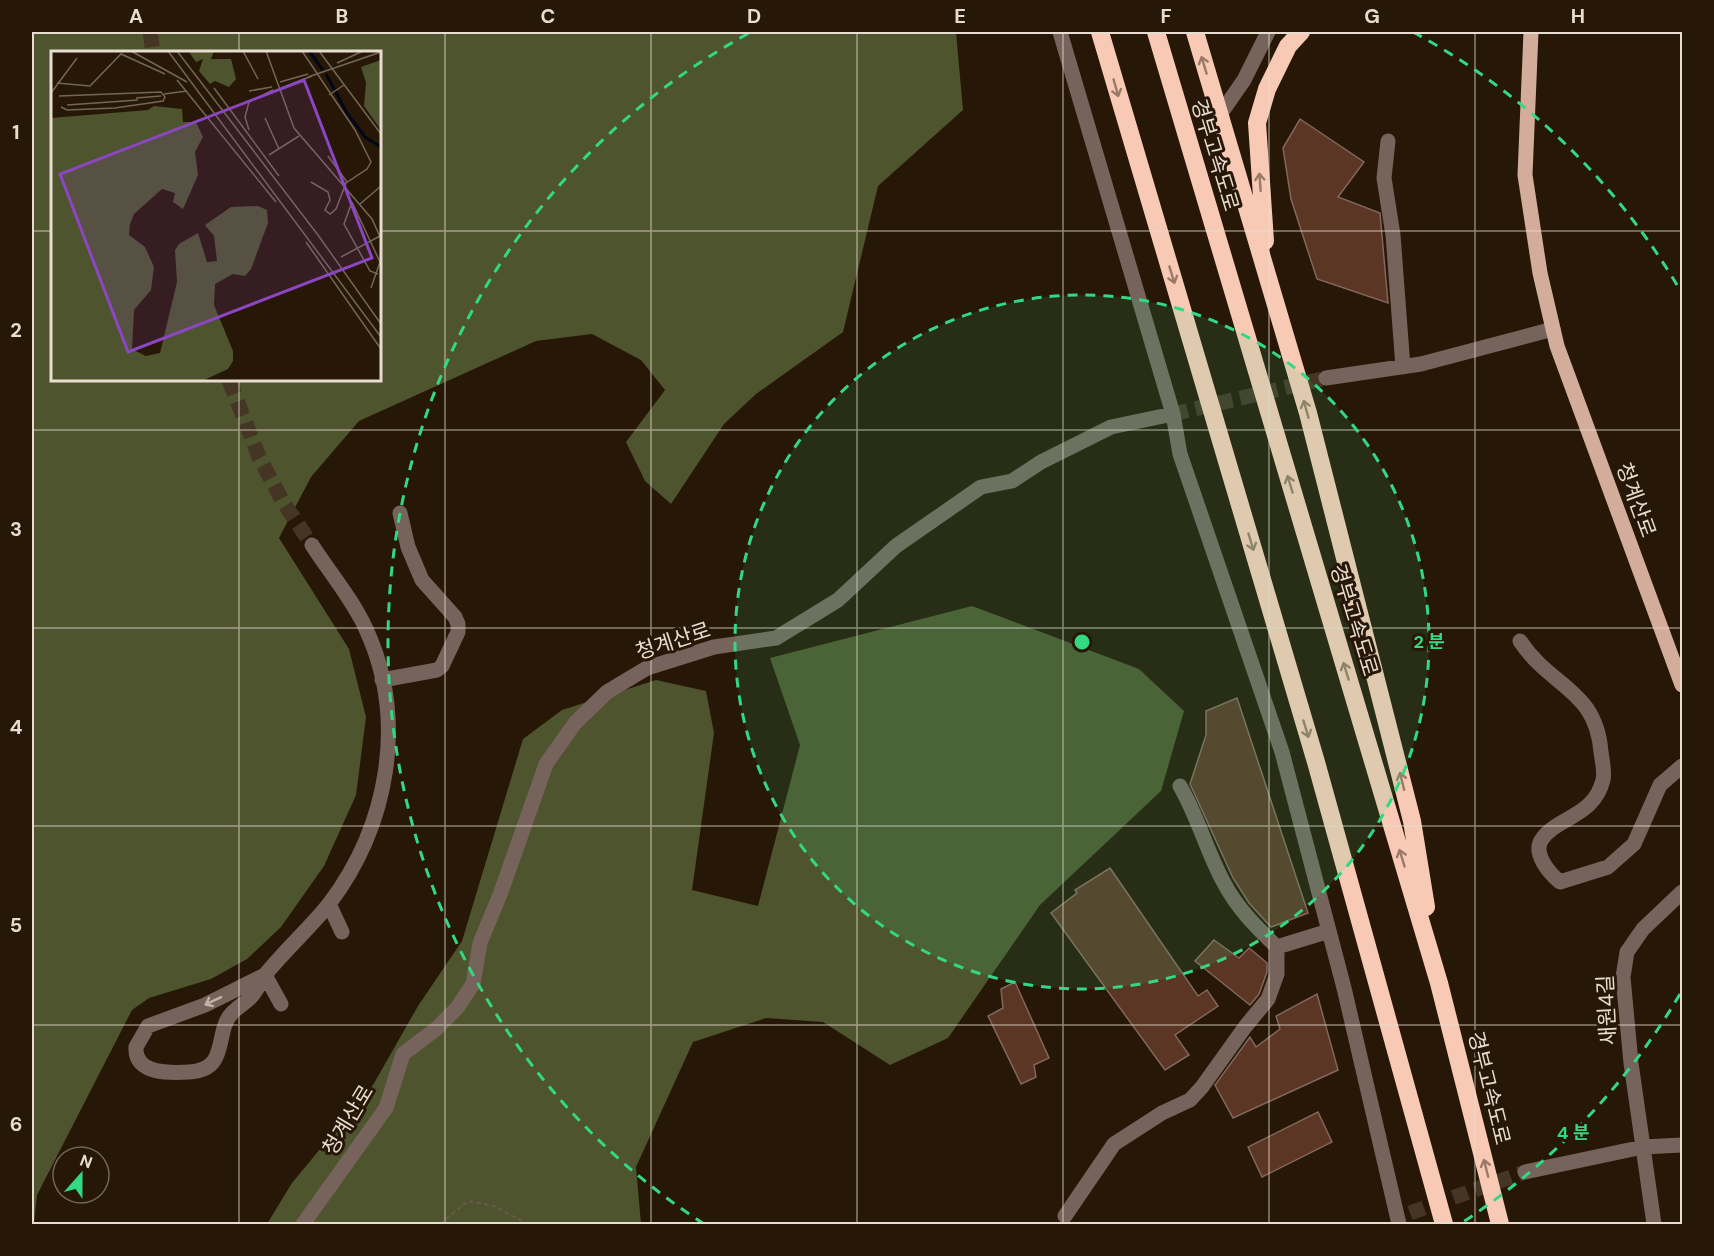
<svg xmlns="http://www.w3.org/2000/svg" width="1714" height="1256" font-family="'DM Sans','Noto Sans KR',sans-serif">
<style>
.forest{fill:#4e542d;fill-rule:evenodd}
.building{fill:#5b3625;stroke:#82675b;stroke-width:1.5}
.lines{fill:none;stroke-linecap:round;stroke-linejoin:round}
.minor-tunnel{stroke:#443524;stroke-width:15;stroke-dasharray:15 8;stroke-linecap:butt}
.path{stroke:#685a4b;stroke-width:2;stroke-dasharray:4.5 3;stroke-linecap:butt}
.minor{stroke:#76635b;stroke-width:15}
.major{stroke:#d3ac9c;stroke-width:15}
.highway{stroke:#f8c9b5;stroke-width:18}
.oneway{stroke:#9a7966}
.oneway2{stroke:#c0b2a8}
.grid{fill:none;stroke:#e8dcd1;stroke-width:1.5;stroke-opacity:0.55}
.ring{fill:none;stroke:#33d882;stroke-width:3;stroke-dasharray:10 8}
.labels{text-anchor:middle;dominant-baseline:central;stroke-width:6;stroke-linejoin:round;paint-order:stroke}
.street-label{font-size:21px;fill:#e8dcd1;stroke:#271706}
.inset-river{fill:none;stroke:#000719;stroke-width:3}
.inset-road{fill:none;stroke:#746657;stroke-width:1.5}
.view{fill:#8b46c2;fill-opacity:0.15;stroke:#8b46c2;stroke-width:3}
.inset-edge{fill:none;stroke:#e8dcd1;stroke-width:3}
.centre{fill:#33d882;stroke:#271706;stroke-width:3}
.ring-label{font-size:18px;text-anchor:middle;font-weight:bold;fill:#33d882;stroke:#271706;stroke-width:6;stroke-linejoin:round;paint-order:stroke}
.neatline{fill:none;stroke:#e8dcd1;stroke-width:2}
.grid-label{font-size:20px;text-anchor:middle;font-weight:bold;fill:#e8dcd1}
</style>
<rect width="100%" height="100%" fill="#271706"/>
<path class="forest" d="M32,32H956L963,110L878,186L843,332L756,394L724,424L671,504L645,481L626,442L665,390L641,360L592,334L536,341L359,421L311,477L279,538L349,649L366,717L356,795L324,866L281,927L247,959L211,979L149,998L132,1010L37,1195L34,1224H32ZM52,52H380V380H52Z
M972,606L1139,669L1184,711L1161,791L1040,905L948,1038L890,1065L823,1022L766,1018L693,1042L636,1167L641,1224H267L292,1183L373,1085L418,1006L462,941L523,739L562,710L656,680L706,691L714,733L692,890L758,906L800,745L770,658Z"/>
<path class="building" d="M1300,119L1364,162L1338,197L1380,213L1388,303L1317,279L1291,199L1283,148Z
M1237,698L1308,913L1271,927L1249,903L1233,878L1190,784L1206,735V711Z
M1110,868L1198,996L1207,990L1218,1006L1175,1035L1189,1055L1165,1070L1051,913L1077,893L1075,890Z
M1214,940L1239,958L1249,948L1267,963V972L1259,994L1250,1005L1195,961Z
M1015,982L1049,1058L1034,1065L1036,1077L1021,1084L988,1016L1003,1008L1001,989Z
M1317,994L1338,1070L1233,1118L1215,1085L1250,1037L1256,1047L1280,1029L1276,1016Z
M1318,1112L1332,1142L1262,1177L1248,1147Z"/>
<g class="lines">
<path class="minor-tunnel" d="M150,32L153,52
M229,380L259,457L283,502L312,545
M1173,414L1326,378
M1410,1213L1525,1172"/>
<path class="path" d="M440,1224L468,1201L494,1206L527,1224"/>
<path class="minor" d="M1060,32L1173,414L1180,454L1282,752L1344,988L1399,1224
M1219,116L1244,80L1268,32
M1388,141L1384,178L1393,235L1403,367
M1326,378L1421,364L1553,329
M1520,641C1551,688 1596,689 1601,752C1602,760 1605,772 1603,780C1594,817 1557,817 1542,839C1532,853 1549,873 1560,882L1608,867L1634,844L1660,785L1682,766
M382,680L437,670L442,666L458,632V624L455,617L422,580L408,547L400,513
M1180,786C1198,817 1207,852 1224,883C1237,908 1257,928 1277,947
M329,904L342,932
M265,975L205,1005L148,1026L136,1047C134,1075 171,1073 189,1072C231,1070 213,1031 233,1012C238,1007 245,1003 250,998C257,992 260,982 265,975C285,950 309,929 329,904C388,826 408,720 366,629C353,600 330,573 312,545
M265,975L281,1004
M1525,1172L1643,1147L1682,1145
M1065,1216L1114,1144L1162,1113L1190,1100L1202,1087L1245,1027L1268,999L1277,974V947L1329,931
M303,1224L386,1108L403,1054L436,1029L457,1008L473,984L480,943L501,892L546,764L575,723L607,692L647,668L714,647L776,638L838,600L896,546L981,487L1012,481L1041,462L1111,427L1173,414
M1654,1224L1631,1063L1623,977L1627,952L1643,929L1682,892"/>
<path class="major" d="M1531,32L1525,175L1540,273L1557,346L1682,685"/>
<path class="highway" d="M1100,32L1316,762L1444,1224
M1156,32L1439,983L1500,1224
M1195,32L1308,413L1412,821L1426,907
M1265,241L1257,123L1267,89L1288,46L1301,32"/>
</g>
<defs><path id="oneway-shaft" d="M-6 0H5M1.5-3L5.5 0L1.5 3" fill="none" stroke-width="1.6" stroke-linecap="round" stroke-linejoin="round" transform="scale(1.5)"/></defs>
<g class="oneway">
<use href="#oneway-shaft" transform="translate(1204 65) rotate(-107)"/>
<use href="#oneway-shaft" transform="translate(1116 88) rotate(74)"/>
<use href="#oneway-shaft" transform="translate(1260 182) rotate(-94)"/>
<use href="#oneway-shaft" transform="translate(1172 275) rotate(73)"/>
<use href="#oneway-shaft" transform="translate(1306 409) rotate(-106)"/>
<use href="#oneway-shaft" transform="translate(1290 484) rotate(-107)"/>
<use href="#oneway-shaft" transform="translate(1251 542) rotate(73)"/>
<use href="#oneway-shaft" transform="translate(1346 671) rotate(-107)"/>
<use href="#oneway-shaft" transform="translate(1306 729) rotate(73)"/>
<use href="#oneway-shaft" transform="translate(1402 781) rotate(-104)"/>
<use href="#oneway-shaft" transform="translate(1402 858) rotate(-107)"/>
<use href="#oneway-shaft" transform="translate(1486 1168) rotate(-104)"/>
</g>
<use class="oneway2" href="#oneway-shaft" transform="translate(213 1001) rotate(155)"/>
<path class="grid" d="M239,32V52M445,32V1224M651,32V1224M857,32V1224M1063,32V1224M1269,32V1224M1475,32V1224M32,231H52M380,231H1682M239,380V1224M32,430H1682M32,628H1682M32,826H1682M32,1025H1682"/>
<circle cx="1082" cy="642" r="347" fill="#33d882" fill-opacity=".12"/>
<g class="ring">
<circle cx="1082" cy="642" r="347"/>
<path d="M1680 994A694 694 0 0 1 1460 1224M704 1224A694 694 0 0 1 751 32M1413 32A694 694 0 0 1 1680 290"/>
</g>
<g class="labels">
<g class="street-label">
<text transform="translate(1215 155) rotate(73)">경부고속도로</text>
<text transform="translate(1636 500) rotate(70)">청계산로</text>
<text transform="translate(1354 620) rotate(73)">경부고속도로</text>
<text transform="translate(673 641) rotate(-18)">청계산로</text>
<text transform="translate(1607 1010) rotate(-93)">새원4길</text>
<text transform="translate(1489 1088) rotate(76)">경부고속도로</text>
<text transform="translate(348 1120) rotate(-59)">청계산로</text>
</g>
</g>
<g transform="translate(51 51)">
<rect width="330" height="330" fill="#271706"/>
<path d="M163,0L160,8H180L185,28L178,36L164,30L159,33L148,20L152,8L145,11L138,1ZM330,9V79L313,55L315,32L310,16ZM103,55L131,58L132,71H145L152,86L144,101L147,124L132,158L122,151L124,142L111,138L83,163L79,173L78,184L94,196L103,216L100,239L83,259L81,298L95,305L109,302L126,231L124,199L128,193L147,182L156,211L166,210L163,185L154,174L180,156L207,155L216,159L217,172L200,218L194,225L182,223L164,233L163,254L182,300V310L177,318L151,330H0V67L97,59Z" fill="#4e542d"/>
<path class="inset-river" d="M258,0L272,19M275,23L296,62L314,86L330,96"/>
<path class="inset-road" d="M80,0L136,31M117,0L330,286M126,0L267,184L330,273M192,0L207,28M215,0L243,77L321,168L330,188M251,0L304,79L320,111L316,118L295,132L285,158L279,163L274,159L279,149L277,141L260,131M268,0L330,83M286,12L312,0M257,26L330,1M126,29L225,151M229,31L257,23M6,32L39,35L70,3L114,23M163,37L228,125M230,37L261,25M198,40L221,36M0,42L26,7M113,43L136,40M278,44L293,34M8,45L110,41L114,46L112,50L64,57L16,59L10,56M85,47L110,45M16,54L87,49M214,67L228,98M198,79L194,66L198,51L222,39M218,104L248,85M277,105L296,131M301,151L329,211L320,237M301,151L293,173L319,220L327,223M309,153L330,135M255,191L330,298M290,206L329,185"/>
<path class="view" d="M253,29L321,207L77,301L9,123Z"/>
<rect width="330" height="330" class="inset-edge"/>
</g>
<circle cx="1082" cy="642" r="9" class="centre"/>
<g class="ring-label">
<text x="1429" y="648">2 분</text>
<text x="1573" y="1139">4 분</text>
</g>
<rect width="1714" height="1256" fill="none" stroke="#271706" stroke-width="66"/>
<g transform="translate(81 1175) rotate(21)"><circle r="28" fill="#271706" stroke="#746657" stroke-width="1.5"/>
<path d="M0-4.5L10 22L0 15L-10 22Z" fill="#33d882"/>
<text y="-9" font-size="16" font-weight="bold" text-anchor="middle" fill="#e8dcd1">N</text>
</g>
<rect x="33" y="33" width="1648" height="1190" class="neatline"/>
<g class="grid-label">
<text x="136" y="23">A</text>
<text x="342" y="23">B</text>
<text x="548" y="23">C</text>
<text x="754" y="23">D</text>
<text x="960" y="23">E</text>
<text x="1166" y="23">F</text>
<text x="1372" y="23">G</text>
<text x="1578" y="23">H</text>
<text x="16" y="139">1</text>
<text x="16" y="337">2</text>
<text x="16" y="536">3</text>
<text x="16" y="734">4</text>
<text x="16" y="932">5</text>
<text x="16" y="1131">6</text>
</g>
</svg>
